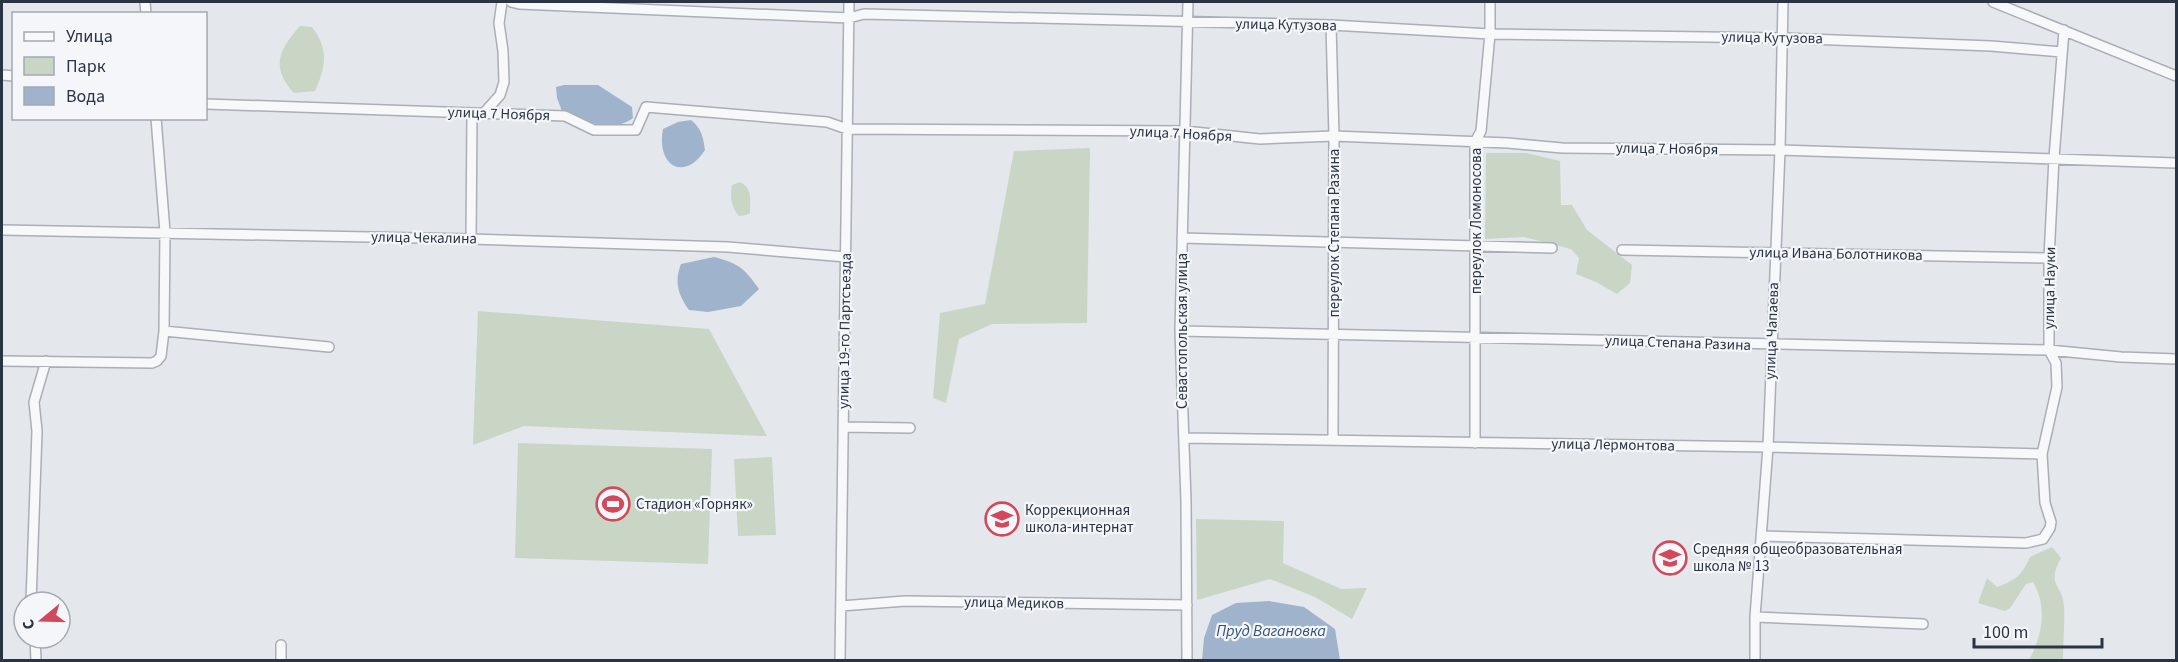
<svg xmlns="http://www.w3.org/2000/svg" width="2178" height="662" font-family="'Source Sans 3',sans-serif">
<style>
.green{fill:#c9d6c5}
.water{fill:#9fb4cc}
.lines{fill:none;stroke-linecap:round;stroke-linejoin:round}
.minor-casing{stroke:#a9aeb7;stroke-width:12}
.minor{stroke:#f7f8fa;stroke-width:9}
.labels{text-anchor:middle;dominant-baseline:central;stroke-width:4.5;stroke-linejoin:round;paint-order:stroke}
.street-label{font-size:15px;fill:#2b3445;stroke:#f4f6f9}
.poi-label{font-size:15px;fill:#2b3445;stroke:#f4f6f9;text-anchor:start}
.water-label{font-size:16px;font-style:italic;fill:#34527a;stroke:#f4f6f9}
</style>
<rect width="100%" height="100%" fill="#e4e7ec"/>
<path class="green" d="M300,26L312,27C329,50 326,66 315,91L294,93C270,67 279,50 300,26Z
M1090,148L1087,323L992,324L959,339L946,403L933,398L940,313L985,304L1014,151Z
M1486,153H1526L1560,161L1561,205H1572L1587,230L1632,265L1630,283L1617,294L1596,282L1576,274L1579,258L1571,249L1524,237L1485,239Z
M740,182C753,189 750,199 750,213L746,215L739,216C731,207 730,197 732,185Z
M478,311L709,329L767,436L524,426L473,445Z
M518,443L712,449L708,564L515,558Z
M772,457L776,535L738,536L734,459Z
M1196,519L1284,521L1283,563L1341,589L1367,588L1352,619L1315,597L1270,579L1197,600Z
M2052,547L2061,558C2046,585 2062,583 2064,606C2065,624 2063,641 2063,659L2062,660H2029C2042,636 2048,608 2033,582L2026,584L2010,608L2005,611L1978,603L1987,578L1997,587C2016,580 2022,575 2030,557Z"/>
<path class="water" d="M564,85H598L632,107L633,118C612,134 584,121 562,111L557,98L556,87Z
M691,120C702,129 703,137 705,150C684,183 656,165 663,129L678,122Z
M714,257C740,264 744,268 759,289L741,306L708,312L689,310C678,294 674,282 681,264Z
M1269,601L1304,607L1335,629L1340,660H1202L1204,638L1212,615L1236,603Z"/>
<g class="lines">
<defs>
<path id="minor" d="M145,2L146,14
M511,2L519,4L849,18L864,14L1331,25L1490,34L1783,38L1991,46L2062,52
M1993,2L2176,76
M1331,25L1334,136L1333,440
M2,75L14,76
M206,104L565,116L594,130H636L646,107L827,122L847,129L1185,131L1260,139L1334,136L1508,143L1562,148L1780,150L2176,163
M483,114L500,95L504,82L503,51L499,23L502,2
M2,230L471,239L728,247L846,257
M1182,238L1552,248
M471,239L472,114
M1622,250L2049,258
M164,331L329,347
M1180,331L2049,350L2121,357L2176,359
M2,361L152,363L157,361L161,356L164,331L165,232L156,118
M843,427L910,428
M1184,438L1768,447L2042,454
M1475,443V142L1481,131L1490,34V2
M1762,536L2026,543L2043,539L2050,528L2051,522L2045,503L2042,454L2057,387L2056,363L2049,350V258L2054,158L2064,30
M31,602L37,431L34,402L46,361
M841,606L905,601L1187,605
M1755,617L1923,624
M35,638L36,660
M281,645V660
M840,660L849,2
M1187,660L1186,501L1180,331L1188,2
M1755,660V617L1768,447L1780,150L1783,2"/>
</defs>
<use href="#minor" class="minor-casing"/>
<use href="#minor" class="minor"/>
</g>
<defs>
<symbol id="stadium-ring" viewBox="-11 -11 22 22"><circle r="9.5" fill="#f4f6f9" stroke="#d1495b" stroke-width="1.5"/><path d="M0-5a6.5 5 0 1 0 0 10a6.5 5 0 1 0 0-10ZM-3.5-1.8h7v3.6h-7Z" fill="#d1495b"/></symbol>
<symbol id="school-ring" viewBox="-11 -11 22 22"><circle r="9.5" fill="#f4f6f9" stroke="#d1495b" stroke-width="1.5"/><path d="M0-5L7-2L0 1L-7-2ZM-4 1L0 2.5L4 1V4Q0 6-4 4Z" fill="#d1495b"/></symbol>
</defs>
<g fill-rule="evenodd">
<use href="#stadium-ring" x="594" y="485" width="38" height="38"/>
<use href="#school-ring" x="983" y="500" width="38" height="38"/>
<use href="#school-ring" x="1651" y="539" width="38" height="38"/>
</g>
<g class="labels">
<g class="street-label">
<text transform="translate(1286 25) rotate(1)">улица Кутузова</text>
<text transform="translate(1772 38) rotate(1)">улица Кутузова</text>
<text transform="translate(499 114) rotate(2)">улица 7 Ноября</text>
<text transform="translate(1181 134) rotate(3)">улица 7 Ноября</text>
<text transform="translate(1667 149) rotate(1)">улица 7 Ноября</text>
<text transform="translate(1476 221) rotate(-90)">переулок Ломоносова</text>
<text transform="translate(1334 233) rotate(-90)">переулок Степана Разина</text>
<text transform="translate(424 238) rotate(1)">улица Чекалина</text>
<text transform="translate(1836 254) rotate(1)">улица Ивана Болотникова</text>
<text transform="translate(2050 288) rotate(-89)">улица Науки</text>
<text transform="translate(845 331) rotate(-89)">улица 19-го Партсъезда</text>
<text transform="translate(1182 331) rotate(-90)">Севастопольская улица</text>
<text transform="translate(1772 331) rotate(-88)">улица Чапаева</text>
<text transform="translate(1678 343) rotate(2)">улица Степана Разина</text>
<text transform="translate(1613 445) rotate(1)">улица Лермонтова</text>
<text transform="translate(1014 603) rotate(1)">улица Медиков</text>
</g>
<g class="poi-label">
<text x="636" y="504">Стадион «Горняк»</text>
<text x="1025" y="510">Коррекционная<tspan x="1025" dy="17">школа-интернат</tspan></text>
<text x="1693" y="549">Средняя общеобразовательная<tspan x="1693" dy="17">школа № 13</tspan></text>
</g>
<g class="water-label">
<text x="1271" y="631">Пруд Вагановка</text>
</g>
</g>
<rect width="2178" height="662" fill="none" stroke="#2b3445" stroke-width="6"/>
<rect x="12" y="12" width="195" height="108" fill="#f4f6f9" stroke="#a4a8b1" stroke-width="1.5"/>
<rect x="24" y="32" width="30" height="9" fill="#f7f8fa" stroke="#a4a8b1" stroke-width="1.5"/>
<text x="66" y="42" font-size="18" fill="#2b3445">Улица</text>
<rect x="24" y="57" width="30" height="18" fill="#c9d6c5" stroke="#a4a8b1" stroke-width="1.5"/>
<text x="66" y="72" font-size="18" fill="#2b3445">Парк</text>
<rect x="24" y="87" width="30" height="18" fill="#9fb4cc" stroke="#a4a8b1" stroke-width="1.5"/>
<text x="66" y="102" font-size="18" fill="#2b3445">Вода</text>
<g transform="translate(42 620) rotate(251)"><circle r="28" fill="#f4f6f9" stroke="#a4a8b1" stroke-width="1.5"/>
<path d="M0-4.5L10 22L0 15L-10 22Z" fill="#d1495b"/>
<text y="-9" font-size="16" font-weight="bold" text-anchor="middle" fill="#2b3445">С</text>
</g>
<path d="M1974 638v9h128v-9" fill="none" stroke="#2b3445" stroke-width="3"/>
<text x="1983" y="638" font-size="18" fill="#2b3445" stroke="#f4f6f9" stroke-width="4.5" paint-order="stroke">100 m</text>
</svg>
